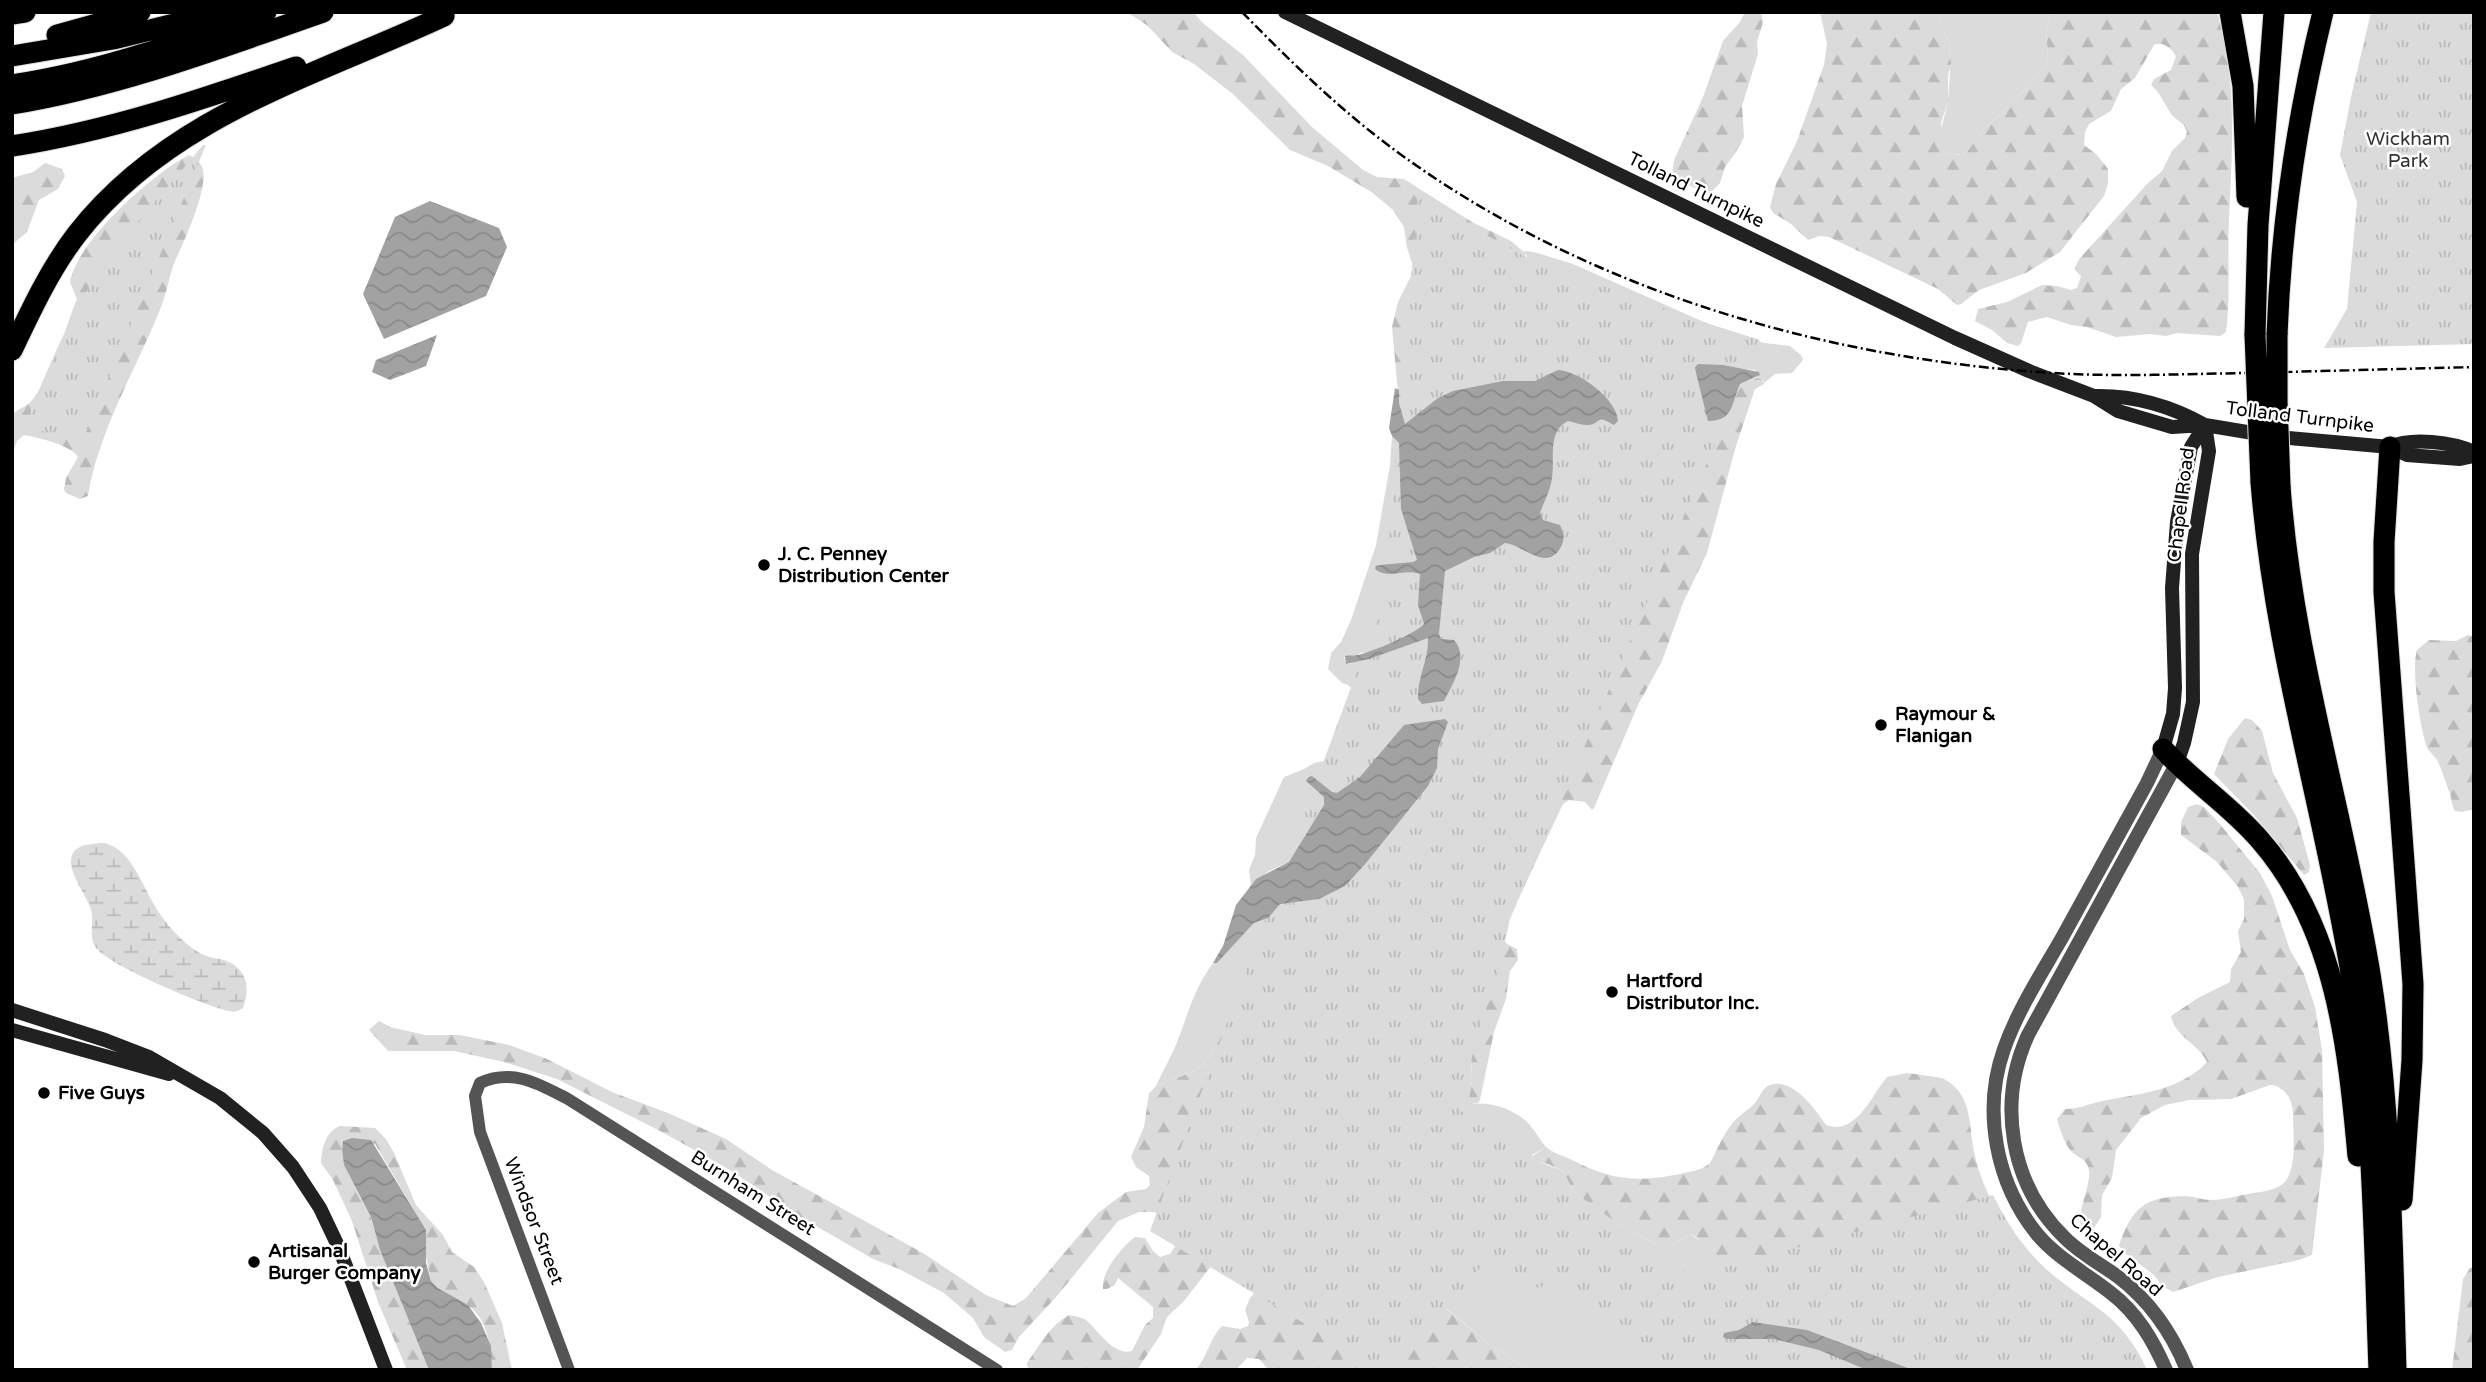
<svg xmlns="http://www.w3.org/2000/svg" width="2486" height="1382" font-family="'Varela Round',sans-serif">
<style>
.grass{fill:#dbdbdb}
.forest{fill:url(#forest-firs)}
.wetland{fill:url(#wetland-marsh)}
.park{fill:url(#park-tufts)}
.water{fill:url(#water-waves)}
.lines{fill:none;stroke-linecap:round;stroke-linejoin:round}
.motorway-casing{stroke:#dbdbdb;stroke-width:23}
.minor{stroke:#545454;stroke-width:12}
.tertiary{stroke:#545454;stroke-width:14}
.secondary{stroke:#212121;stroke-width:14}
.motorway{stroke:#000;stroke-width:21}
.rail{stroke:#000;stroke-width:2.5;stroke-dasharray:10 3.5 2 3.5;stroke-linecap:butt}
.motorway-bridge-casing{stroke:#dbdbdb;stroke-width:23;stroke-linecap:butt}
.motorway-bridge{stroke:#000;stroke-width:21}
.poi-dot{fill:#000;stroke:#fff;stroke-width:2.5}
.labels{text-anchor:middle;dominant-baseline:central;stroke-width:5;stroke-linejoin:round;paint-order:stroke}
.park-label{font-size:19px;fill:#323232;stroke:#fff}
.street-label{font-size:19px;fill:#000;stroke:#fff}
.poi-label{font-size:19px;font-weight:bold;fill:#000;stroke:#fff;text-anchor:start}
</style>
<defs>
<pattern id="forest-firs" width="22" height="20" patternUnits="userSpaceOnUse" patternTransform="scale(1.75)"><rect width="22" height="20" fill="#dbdbdb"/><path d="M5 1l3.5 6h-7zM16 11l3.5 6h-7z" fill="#bababa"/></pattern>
<pattern id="wetland-marsh" width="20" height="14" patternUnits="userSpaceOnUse" patternTransform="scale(1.75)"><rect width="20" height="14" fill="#dbdbdb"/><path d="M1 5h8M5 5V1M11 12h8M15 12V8" fill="none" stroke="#bababa"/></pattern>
<pattern id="park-tufts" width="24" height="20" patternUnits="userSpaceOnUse" patternTransform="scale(1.75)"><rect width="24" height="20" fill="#dbdbdb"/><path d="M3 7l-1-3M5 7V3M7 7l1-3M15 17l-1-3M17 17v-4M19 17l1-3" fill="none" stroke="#bababa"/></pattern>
<pattern id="water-waves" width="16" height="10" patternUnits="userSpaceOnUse" patternTransform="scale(1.75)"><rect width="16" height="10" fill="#a2a2a2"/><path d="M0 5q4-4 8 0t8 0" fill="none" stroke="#8a8a8a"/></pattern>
</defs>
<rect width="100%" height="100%" fill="#fff"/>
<path class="grass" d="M1942,12H2050L2046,33L2048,54L2045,67L2010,105L1982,131L1967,152L1961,155L1946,153C1934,137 1946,117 1948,100C1949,88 1952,55 1949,44C1948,37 1942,32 1939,25Z
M1523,251L1534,252L1573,264L1722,330L1764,343L1790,346L1801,355L1803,360L1792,373L1775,374L1764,383L1763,379L1756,378L1760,374L1755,370L1698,364L1695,367L1696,373L1685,377L1666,412L1623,521L1589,594L1586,614L1550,690L1546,705V729L1538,746L1513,839L1498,867L1488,903V940L1495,964L1471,1056L1472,1080L1469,1100L1473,1104C1491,1101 1516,1110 1529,1124C1535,1131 1540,1140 1546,1147L1532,1155V1159L1563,1171L1574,1192L1572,1199L1586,1209L1608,1218L1658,1245H1672L1690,1234L1707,1245L1718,1275L1731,1287L1741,1311L1753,1322L1748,1327L1724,1333L1722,1335L1725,1338L1774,1339L1819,1350L1867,1370H1528L1487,1342L1366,1243L1295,1199L1283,1183C1281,1160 1287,1130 1294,1109C1302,1087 1314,1066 1321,1044C1331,1011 1337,977 1349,946L1342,935H1314L1299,942L1284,955L1264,979L1235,1005L1221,1037L1207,1062L1190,1073L1156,1086C1162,1072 1170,1059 1176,1045C1187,1017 1194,988 1213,963H1217L1254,923L1268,918L1280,904L1319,899L1345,886L1366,863L1428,786L1437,768V751L1448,722L1446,719L1404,725L1360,777L1337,793L1308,776L1306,781L1321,794L1325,800L1324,805L1289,862L1269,871L1251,885L1249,870L1255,855L1256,838L1284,777L1304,769L1314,763L1328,760L1352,731L1376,724L1386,715L1369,704L1348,685L1342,683L1328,669L1331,653L1341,642L1351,620L1376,545L1390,465L1392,436L1399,443L1401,509L1417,560L1392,565H1380L1375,569C1387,580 1406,568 1420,574L1418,605L1424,624L1418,631L1356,655L1344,657L1346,663L1349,664L1428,638C1429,656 1412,693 1421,703L1434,704L1445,700C1452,676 1463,674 1458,645L1453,639H1441L1439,634L1445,571L1474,556L1490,553L1505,543C1522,545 1538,567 1557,554V556L1567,563L1575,541L1586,523L1588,512L1599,491L1610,456L1628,425L1637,383L1644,369L1639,343L1613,312L1598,308L1595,311L1594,340L1576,374L1558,370L1535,381H1503L1512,363L1523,281L1527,264V256Z"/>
<path class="forest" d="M1127,12H1193L1204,24L1243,55L1312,127L1363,170L1377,177L1404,179L1472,222L1511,241L1525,253L1527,264L1404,424L1399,403L1392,327L1398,302L1412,274L1413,266L1407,248L1404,227L1393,210L1373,193L1328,166L1290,150L1233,94L1194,64L1172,52L1148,26Z
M1745,12H1761L1763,22L1757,42L1758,54L1742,106L1744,137L1736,152L1725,167L1720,183L1710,193H1706L1675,179L1672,175L1674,160L1703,97L1723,41L1740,22Z
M1820,12H1942L1939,25L1949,42L1951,63L1948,77V102L1941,123L1943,147L1946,153L1961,155L1967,152L1982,131L2010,105L2045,67L2048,54L2046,33L2050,12H2217C2238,80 2232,150 2229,220C2227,256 2231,295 2226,332L2220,336L2177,333L2166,336L2150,334L2116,337L2087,327L2071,325L2047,317L2028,322L2021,343L2018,346L2007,343L1992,330L1975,321L1978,309L2007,302L2042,285L2057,286L2071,290L2077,288L2081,276L2074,269L2080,258L2148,183L2162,171L2172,151L2185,138L2187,132C2184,122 2178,122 2172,115C2164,105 2162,94 2151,85L2154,79L2171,70L2176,56C2171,48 2163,41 2154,45L2135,78L2121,89L2111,111L2089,124L2085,132L2084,145L2096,154L2108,169V184L2104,196L2060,252L2026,273L1979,290L1961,304L1957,305L1938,289L1829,237L1820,236L1808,240L1791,224L1773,213L1770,207L1776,184L1797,141L1824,65L1827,44Z
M189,155C195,158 202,163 203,170C208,189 184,242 175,261C169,276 167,292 161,307C136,370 99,429 88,496L80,499L66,493L64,489L66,478L78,457C71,445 39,438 24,435L17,441L12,456V415C18,408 27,407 33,399C55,372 64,330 77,299L70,282C77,241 153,173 189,155Z
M45,163L62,169L65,176L58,189L39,200L27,232L12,245V178L33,172Z
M1756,378L1762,379L1764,384L1755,389L1736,446L1707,553L1683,603L1662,661L1638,705L1594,808L1592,810L1585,802L1569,800L1563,804L1509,919L1503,939L1507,944L1517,949L1518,960L1510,971L1506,999L1494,1032L1480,1100L1478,1103L1471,1104L1469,1100L1472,1080L1471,1056L1490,947L1738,388L1742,383Z
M2468,635L2474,637V809L2462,812L2455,811C2451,804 2452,798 2449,791C2446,783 2441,767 2437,760C2434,755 2429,752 2427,747C2420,729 2411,668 2417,650L2429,640L2456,641Z
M2245,718L2252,720L2262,731L2273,773L2297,818L2310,865L2309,872L2304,875L2253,814L2214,774L2228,739Z
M2197,804L2204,807L2218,822L2260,873L2272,896L2290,950L2304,974L2315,1007L2322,1050L2324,1150L2312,1255L2299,1260L2218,1277L2173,1292L2162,1286L2154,1275L2122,1251L2119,1245C2133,1207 2144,1197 2185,1196C2194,1196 2202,1200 2211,1200C2226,1200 2239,1195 2253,1193C2264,1192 2281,1189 2287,1179C2297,1161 2293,1135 2293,1115C2293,1101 2286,1086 2270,1085L2231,1099L2190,1100L2165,1105L2141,1118L2116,1150L2112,1178L2102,1195L2101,1217L2094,1228L2081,1226C2077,1210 2091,1186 2089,1170C2087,1158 2077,1158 2070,1150C2065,1144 2059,1127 2057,1119L2065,1109C2079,1109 2088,1104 2102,1101C2138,1094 2180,1091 2207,1062C2198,1043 2175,1037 2171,1016L2198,998L2230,982L2231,969L2241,952L2238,931L2244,919V899L2238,887L2217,862L2181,835V822L2188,807Z
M1235,1005L1413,1282L1487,1342L1528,1370H1269L1259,1359L1247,1358L1236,1370H1195C1208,1357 1209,1339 1222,1326L1240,1329L1248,1326L1249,1322L1245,1310L1250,1298L1256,1291L1212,1265L1184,1301L1167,1317L1161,1334L1137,1370H1028L1027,1363C1040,1345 1049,1326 1069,1315C1075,1316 1081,1317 1086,1320C1099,1331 1113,1356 1132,1351L1145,1325L1153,1318V1307L1118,1278L1115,1285L1107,1289H1103C1101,1271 1122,1247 1135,1237L1145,1238L1153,1251L1160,1257L1170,1254L1178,1242L1155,1212H1139L1118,1221L1057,1296L1019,1337L1012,1350L1005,1352L984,1337L973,1318L944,1293L899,1269L873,1259L797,1215L730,1170L662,1132L557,1079L504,1062L454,1051H388L369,1030L379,1021L390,1027L425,1035H460L509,1045L547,1059L612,1092L668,1113L726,1139L772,1170L923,1253L986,1295L1013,1306L1026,1298L1098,1213L1126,1192L1146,1189L1150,1185L1149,1176L1136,1167L1131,1157L1144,1127L1149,1093L1156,1086L1190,1073L1207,1062L1221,1037Z
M1907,1073C1913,1074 1941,1077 1944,1079C1974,1095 1968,1127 1975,1156C1979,1174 1986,1190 1995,1207L1716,1272C1709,1255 1708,1242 1690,1234L1672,1245H1658L1608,1218L1574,1192L1563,1171L1548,1164L1535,1161L1531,1157L1546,1147C1553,1153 1561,1155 1570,1159C1611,1180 1635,1183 1680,1174C1691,1171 1701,1171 1710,1163C1717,1150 1722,1137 1731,1125C1737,1116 1748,1111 1755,1103C1760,1097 1761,1090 1768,1086C1791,1075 1815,1109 1826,1125C1856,1136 1871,1096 1887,1077Z
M340,1126L375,1128L386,1139L394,1153L416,1205L443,1235L452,1252L474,1267L484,1282L502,1323L512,1370H492C491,1348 488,1318 467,1305C455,1297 441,1292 431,1281L418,1217L375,1144L354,1138L343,1141L342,1150L344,1165L371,1217L380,1250L429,1370H407L378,1302L352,1221L333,1180L321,1163C322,1148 325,1132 340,1126Z
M2470,1268H2474V1370H2452L2463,1279Z"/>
<path class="wetland" d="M101,843C127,844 141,881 152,901C163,921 179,940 198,952C206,957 215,958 224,960C247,968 251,987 243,1008C238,1011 235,1013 229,1011C205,1006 113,967 98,950C87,939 95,923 91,909C87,894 56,859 80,847C85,844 94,844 101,843Z"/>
<path class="park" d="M2371,12H2474V344L2324,348L2347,309L2357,202L2340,155L2351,97Z
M203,145H206L81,444L24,425C43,381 61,335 86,293C118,240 164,193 203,145Z
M1418,197L1531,260L1697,320L1760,340L1510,919L1501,959L1457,1108L1691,1276L1993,1195C2007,1223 2023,1248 2046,1269C2088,1306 2122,1313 2147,1370H1674L1551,1277L1540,1289L1487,1259L1398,1370H1382L1150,1231L1384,598Z"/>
<path class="water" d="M430,201L499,228L507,247L486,296L384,339L363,294L395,217Z
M437,335L426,366L390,380L372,372L376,360Z
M1698,364L1723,365L1759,372L1760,375L1740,384C1731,404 1734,421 1708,421L1696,373L1695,367Z
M1558,370C1579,371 1617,399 1618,421L1614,425C1594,413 1603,424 1587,425C1580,425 1574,422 1568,421C1547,431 1555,459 1552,477C1551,490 1544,501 1540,513L1543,520L1560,525C1564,534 1565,538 1561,547C1546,573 1524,545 1505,543L1490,553L1474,557L1445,571L1439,634L1441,639L1454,640C1470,658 1452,685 1444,701L1422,704L1418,699C1417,678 1429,659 1428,638L1369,659L1346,664L1345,656C1349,655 1353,656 1357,655C1370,653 1417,633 1424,624L1418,605L1420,574C1406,568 1387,580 1375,569L1376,566L1380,565L1413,562L1417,560L1401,509L1399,443L1392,436L1389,428L1395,388L1399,390V403L1405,424L1438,398L1453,391L1503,381H1535Z
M1445,719L1448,722L1438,749L1437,768L1428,786L1366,863L1345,886L1319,899L1280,904L1268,918L1254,923L1217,963H1213L1223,946L1236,905L1256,879L1289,862L1324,805V797L1306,781L1308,777L1312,776L1332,792L1337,793L1360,777L1404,725Z
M352,1138L371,1140L426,1230V1263L431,1281L438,1288L468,1305L481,1323L491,1346L492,1370H429L380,1250L371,1217L344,1165L342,1150L343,1141Z
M1753,1322L1807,1330L1913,1370H1867L1819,1350L1774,1339H1727L1723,1337L1724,1333L1739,1330Z"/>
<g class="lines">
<defs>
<path id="motorway" d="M2230,12L2243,86L2247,197
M12,14L25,12
M57,35L140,12
M12,56L113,39L224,12
M12,85C100,72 183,42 266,12
M12,104C120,86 220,48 323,12
M12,146C110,131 203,99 296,67
M2255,335L2258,225L2274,12
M2277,335C2281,226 2297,118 2323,12
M12,350C31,310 50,269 77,234C169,116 315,76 444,16
M2390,447L2384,542V592L2413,984L2412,1060L2402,1200
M2261,482C2274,649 2324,809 2351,973C2373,1104 2374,1237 2379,1370
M2280,486C2292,652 2343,810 2370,974C2391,1105 2392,1238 2396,1370
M2163,749C2193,782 2231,806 2260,840C2336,927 2348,1046 2358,1156"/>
</defs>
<use href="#motorway" class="motorway-casing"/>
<path class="minor" d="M569,1370L480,1132L475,1096L480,1083C513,1068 539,1084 568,1099L997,1370"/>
<path class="tertiary" d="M2163,749L2147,783C2119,834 2091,885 2063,936C2042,973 2018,1009 2004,1049C1982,1111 1996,1183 2037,1234C2058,1259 2086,1273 2111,1293C2137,1313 2153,1340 2166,1370
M2177,763L2028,1035C1997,1103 2010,1185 2065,1238C2080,1253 2100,1264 2117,1276C2149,1300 2172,1333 2187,1370"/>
<path class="secondary" d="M1285,12L1955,338L2029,371L2094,396L2118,411L2172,427L2205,425L2277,437L2390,447L2407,455L2460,459L2474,456
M2094,396C2133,395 2171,406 2205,425
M2390,447C2411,437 2453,442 2474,452
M2163,749L2173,714L2175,688L2172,588L2177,522L2191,447L2205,425
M2177,763L2184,743L2193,702L2192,554L2209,451L2205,425
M12,1010L105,1040L149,1057L220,1098L263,1133L293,1167L320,1208L339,1248L386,1370
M12,1030L169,1074"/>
<use href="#motorway" class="motorway"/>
<path class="rail" d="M1242,12C1291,62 1340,110 1396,151C1584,289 1822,359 2053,373C2117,377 2182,374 2246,373C2322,371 2398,369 2474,367"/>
<defs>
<path id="motorway-bridge" d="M2255,335L2261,482
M2277,335V401L2280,486"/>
</defs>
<use href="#motorway-bridge" class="motorway-bridge-casing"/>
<use href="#motorway-bridge" class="motorway-bridge"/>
</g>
<g class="poi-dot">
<circle cx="764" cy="565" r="7"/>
<circle cx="1881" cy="725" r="7"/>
<circle cx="1612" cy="992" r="7"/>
<circle cx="44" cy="1093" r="7"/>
<circle cx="254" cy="1262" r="7"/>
</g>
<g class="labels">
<g class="park-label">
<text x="2408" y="139">Wickham<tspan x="2408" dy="22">Park</tspan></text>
</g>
<g class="street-label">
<text transform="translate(1696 190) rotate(26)">Tolland Turnpike</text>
<text transform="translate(2300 417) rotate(7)">Tolland Turnpike</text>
<text transform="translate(2181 505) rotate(-83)">Chapel Road</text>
<text transform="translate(753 1193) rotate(32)">Burnham Street</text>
<text transform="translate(534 1221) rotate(69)">Windsor Street</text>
<text transform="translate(2116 1255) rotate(41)">Chapel Road</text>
</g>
<g class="poi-label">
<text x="778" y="554">J. C. Penney<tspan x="778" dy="22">Distribution Center</tspan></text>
<text x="1895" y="714">Raymour &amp;<tspan x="1895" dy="22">Flanigan</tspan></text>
<text x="1626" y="981">Hartford<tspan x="1626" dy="22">Distributor Inc.</tspan></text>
<text x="58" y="1093">Five Guys</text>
<text x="268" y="1251">Artisanal<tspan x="268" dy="22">Burger Company</tspan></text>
</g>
</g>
<rect width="2486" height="1382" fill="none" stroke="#000000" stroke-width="28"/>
</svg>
